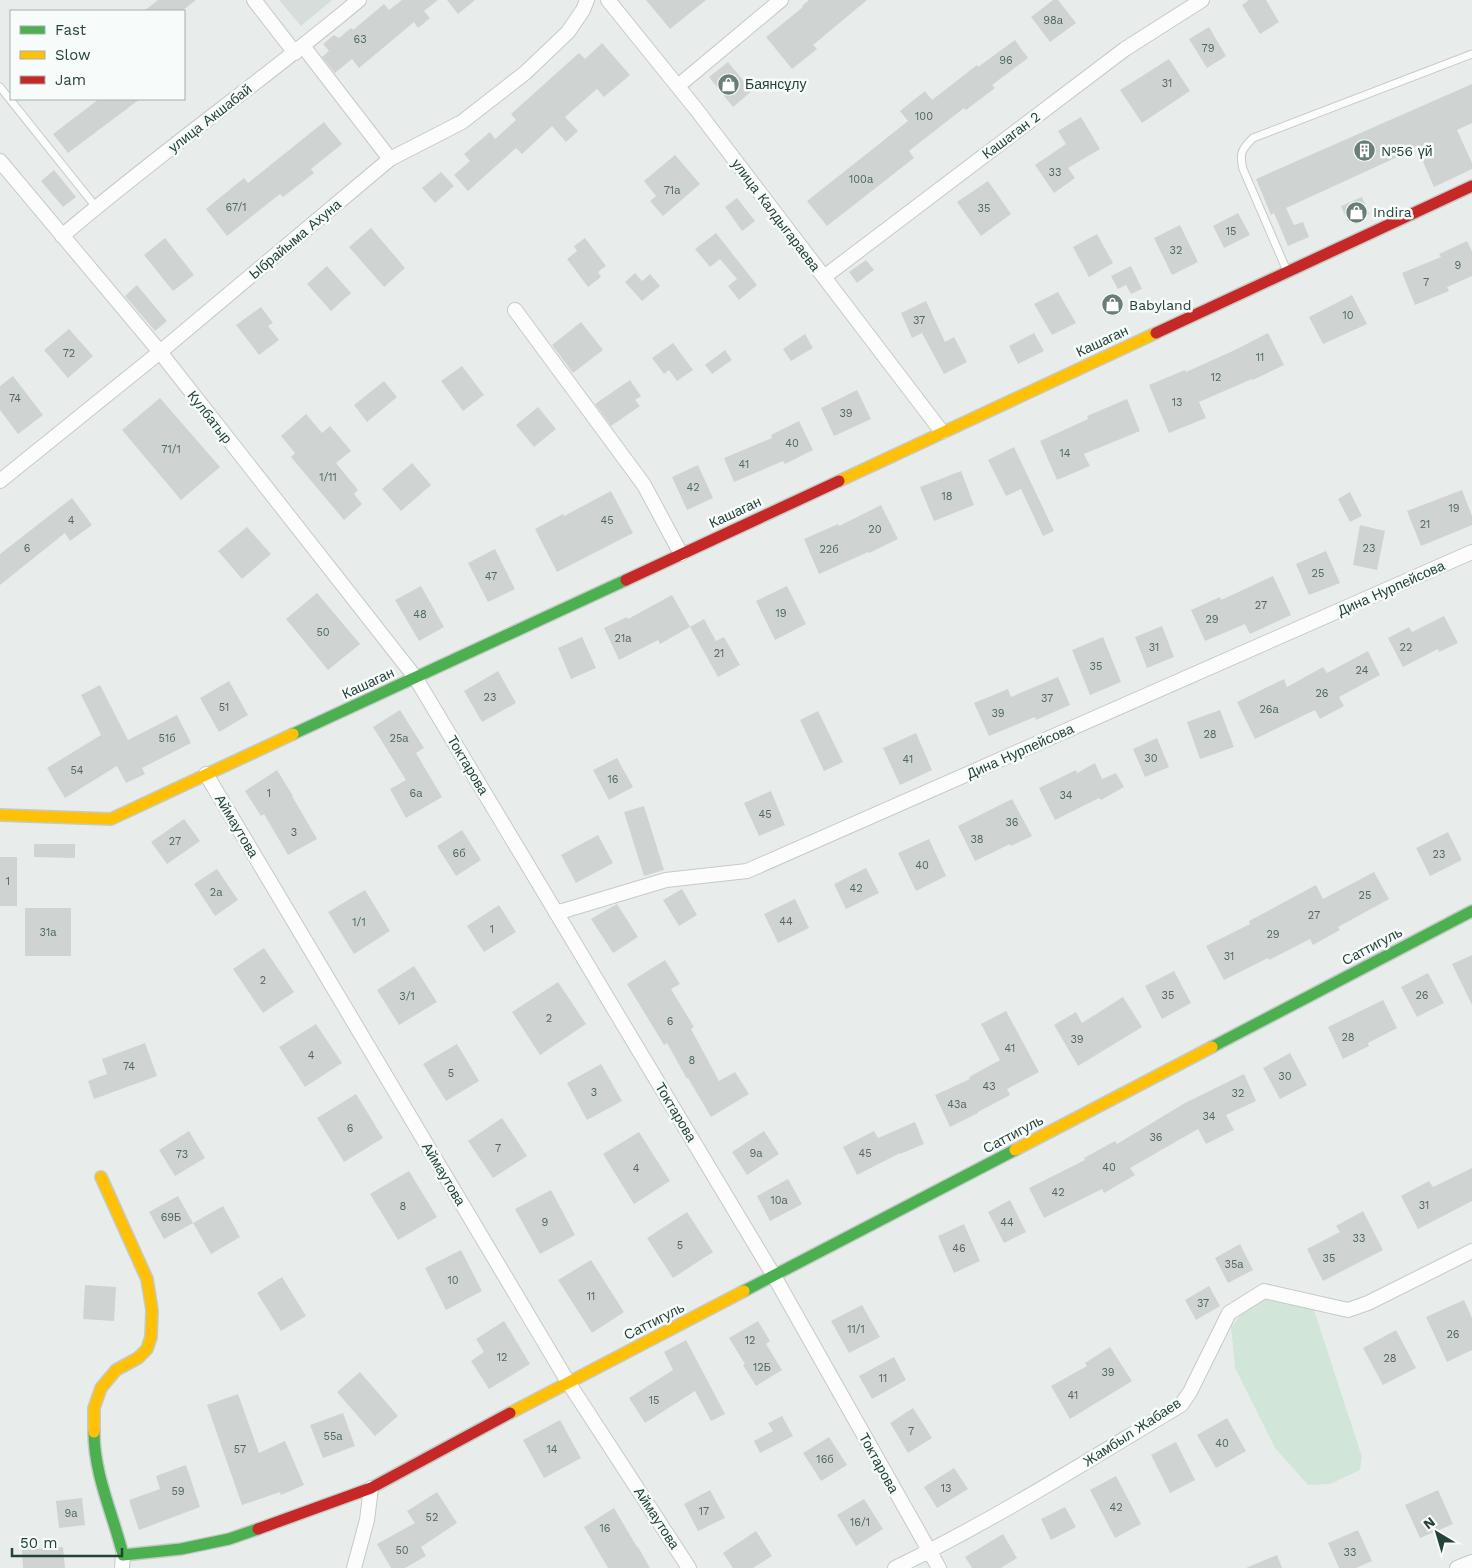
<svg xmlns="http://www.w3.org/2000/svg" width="1472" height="1568" font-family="'Work Sans',sans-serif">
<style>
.built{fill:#d6dedb}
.green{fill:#d1e6d8}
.building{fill:#cfd4d2}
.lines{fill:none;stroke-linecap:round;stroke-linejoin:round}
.lane-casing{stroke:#c5cac8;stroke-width:9}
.street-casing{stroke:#c5cac8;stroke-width:16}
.fast-casing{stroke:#c3cbc8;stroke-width:14}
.slow-casing{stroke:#c3cbc8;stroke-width:14}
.jam-casing{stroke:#c3cbc8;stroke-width:14}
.lane{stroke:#fcfcfc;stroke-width:7}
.street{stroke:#fcfcfc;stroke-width:14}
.fast{stroke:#4caf50;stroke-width:11}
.slow{stroke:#ffc107;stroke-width:11}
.jam{stroke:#c62828;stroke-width:11}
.labels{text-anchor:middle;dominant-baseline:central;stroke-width:5;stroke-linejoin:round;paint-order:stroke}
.number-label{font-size:11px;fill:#506761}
.poi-label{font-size:14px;fill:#24423a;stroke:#f7fbf9;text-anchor:start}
.street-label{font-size:14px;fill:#24423a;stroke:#f7fbf9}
</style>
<rect width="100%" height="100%" fill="#e8edeb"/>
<path class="built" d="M279,0H332L301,26Z"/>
<path class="green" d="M1271,1297L1314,1310L1362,1457L1360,1470L1330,1484L1308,1485L1275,1448L1235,1368L1231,1327L1246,1308Z"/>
<path class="building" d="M158,0H196L182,11H144Z
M402,0H438L424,11L430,18L418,28L414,22L359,68L352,59L335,73L322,57L329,51L323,44L334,35L339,38L351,28L353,30L384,4L389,10Z
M447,0H475L458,14Z
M646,0H706L670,29Z
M809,0H867L813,45L817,49L792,69L766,37L803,7L802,6Z
M1053,0H1058L1076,23L1050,42L1031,17Z
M1249,0H1266L1279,22L1260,34L1242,5Z
M1209,27L1226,56L1207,68L1189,39Z
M1015,40L1028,58L992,85L995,88L966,110L964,108L909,151L914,158L827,226L807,201L908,121L900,111L925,91L932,100L977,65L978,67Z
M602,43L630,75L604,97L597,89L565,117L578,131L566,142L552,126L522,154L516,148L468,191L454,175L470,161L464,154L490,132L495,139L516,120L511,114L550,79L579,53L585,59Z
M1169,59L1190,91L1142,123L1120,90Z
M728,62L752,91L733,107L709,77Z
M1472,84V123L1457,130L1472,163V169L1434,187L1417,148L1286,208L1294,225L1303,222L1309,237L1288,246L1274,213L1271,215L1256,179Z
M99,99H140L68,153L53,134Z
M1081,117L1100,149L1068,168L1075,178L1054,193L1035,165L1066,144L1058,131Z
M324,122L342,144L311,169L314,173L283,197L280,194L227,236L206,209L244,178L248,183Z
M675,155L700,184L663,216L650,201L656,196L644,181Z
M54,170L76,197L63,207L41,181Z
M441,172L454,186L435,203L422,188Z
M988,181L1011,214L981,236L957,202Z
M1362,197L1369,214L1348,222L1341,206Z
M737,198L755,221L742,231L725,207Z
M1238,213L1250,235L1224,248L1213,226Z
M1180,225L1198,262L1172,275L1154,238Z
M371,228L405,268L384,287L349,247Z
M716,233L757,285L739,300L728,286L737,279L720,259L710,267L695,249Z
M1097,234L1113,263L1089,277L1073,247Z
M165,238L194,275L173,291L144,255Z
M585,238L606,266L598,272L601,277L588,287L567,259L577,251L574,246Z
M1467,241L1472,251V276L1447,287L1449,291L1415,305L1402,273L1441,257L1439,254Z
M866,260L874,270L857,283L849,272Z
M327,266L351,293L331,311L307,284Z
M1131,266L1142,289L1131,294L1126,285L1118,289L1111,276Z
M635,273L642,281L650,274L660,286L642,301L625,282Z
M137,285L167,321L155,331L125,296Z
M1058,292L1076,323L1052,335L1034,304Z
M1352,295L1367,324L1323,344L1309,317Z
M926,301L945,342L954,337L967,362L944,374L922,333L912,338L901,313Z
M261,307L273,323L268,326L279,340L259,355L236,325Z
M581,322L603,350L573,373L552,345Z
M69,329L93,356L68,378L44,350Z
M1034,333L1044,351L1018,364L1009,346Z
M1268,333L1284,365L1253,380L1252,379L1199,402L1206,418L1169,433L1149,385L1185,370L1186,372L1237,349Z
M805,334L813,348L791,361L783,349Z
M673,343L693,370L677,381L669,370L664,374L652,358Z
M725,350L732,360L712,374L705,365Z
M462,366L484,395L463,411L441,381Z
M13,376L43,415L18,434L0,410V386Z
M630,380L641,396L635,400L640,406L611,426L595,404Z
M384,381L397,397L367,422L354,405Z
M857,390L871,419L834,436L821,408Z
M160,398L220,467L181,500L122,430Z
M1127,399L1140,431L1084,454L1090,466L1057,480L1040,441L1088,419L1087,416Z
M538,407L556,429L534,447L516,425Z
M306,414L322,433L330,426L351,451L336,463L358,490L354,494L362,504L344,520L291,457L295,453L281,436Z
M799,421L813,450L785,464L783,461L734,482L724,458L772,438L771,435Z
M1014,447L1054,531L1043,536L1021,489L1006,496L988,460Z
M412,463L431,485L401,511L382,489Z
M698,465L713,498L687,510L672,477Z
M961,471L974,505L934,521L920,487Z
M1462,490L1472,516V525L1421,546L1407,511Z
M611,491L633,533L557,572L535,529L563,514L564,516Z
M1350,492L1362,516L1350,522L1338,499Z
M72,498L92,525L70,541L65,533L0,585V554Z
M881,505L898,539L869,553L868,552L819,574L804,539L838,524L839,526Z
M1360,525L1385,531L1377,570L1353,565Z
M247,527L271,554L242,579L218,551Z
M495,549L515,589L488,602L468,563Z
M1326,551L1340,583L1309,595L1296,564Z
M1273,576L1291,615L1250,634L1245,624L1205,641L1191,610L1220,597L1221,600Z
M421,586L444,627L419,641L395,600Z
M787,586L806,624L775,640L756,601Z
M317,593L360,644L328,670L286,619Z
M672,595L690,627L660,644L658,640L619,660L604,628L627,617L628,619Z
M1444,616L1458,643L1439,652L1438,649L1403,667L1388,638L1409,627L1412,632Z
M704,619L716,641L724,637L740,665L718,677L690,627Z
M1162,626L1174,657L1147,668L1135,637Z
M582,637L596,668L571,679L558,648Z
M1103,637L1121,682L1090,695L1072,650Z
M1368,651L1380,675L1339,697L1344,706L1320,719L1315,710L1255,739L1237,702L1284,679L1287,687L1323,667L1327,673Z
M498,671L516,703L482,722L464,691Z
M1058,677L1070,705L1036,720L1035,717L989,736L974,703L1008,689L1011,697Z
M229,681L248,715L219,732L200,698Z
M100,685L128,740L177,715L191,743L142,768L145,774L126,783L117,766L65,798L47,768L101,735L81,695Z
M400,710L424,748L416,753L442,797L406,818L390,789L406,780L373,727Z
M1220,710L1234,747L1200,759L1187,722Z
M818,711L843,762L824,771L800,720Z
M916,733L932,770L900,785L883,748Z
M1157,738L1169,767L1145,777L1133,749Z
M617,758L633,787L609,800L593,770Z
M1095,763L1102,779L1116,773L1124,787L1101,800L1099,798L1055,820L1039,788L1076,770L1077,773Z
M277,770L293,796H292L317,839L288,855L264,814L261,816L245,791Z
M771,791L785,825L759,836L744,803Z
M1012,799L1032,836L1011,846L1010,844L975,861L958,826Z
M644,806L664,870L644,876L624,812Z
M184,819L200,841L167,864L151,842Z
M462,830L481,860L456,876L437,846Z
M1448,832L1462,860L1430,876L1416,848Z
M598,835L613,863L576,883L561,855Z
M929,839L946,876L916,891L898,853Z
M34,844H75V858L34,857Z
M0,857H17V906H0Z
M866,868L879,893L846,909L834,884Z
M217,869L238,900L215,916L194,884Z
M1374,872L1389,899L1338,927L1340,930L1313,945L1310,939L1269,960L1268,958L1224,980L1206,946L1250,924L1249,921L1316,885L1323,899Z
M682,889L697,915L679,926L663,900Z
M365,890L390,931L354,954L328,912Z
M795,899L809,928L778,943L764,914Z
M617,904L638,937L613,953L591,919Z
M499,905L516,932L484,952L467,926Z
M25,908H71V956H25Z
M264,948L294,992L263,1013L233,969Z
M1472,955V1005L1452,964Z
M665,960L680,984L671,989L694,1027L691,1029L719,1081L735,1072L749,1094L711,1117L688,1078L687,1079L667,1043L664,1045L627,984Z
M414,966L437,1002L399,1025L377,990Z
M1174,971L1191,1003L1162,1019L1145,986Z
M1428,973L1444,1003L1417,1017L1401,987Z
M558,982L586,1024L540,1055L512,1012Z
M1123,997L1142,1027L1078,1066L1054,1025L1076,1012L1082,1023Z
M1383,1000L1397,1028L1368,1043L1369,1046L1343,1059L1328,1027Z
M1006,1011L1039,1072L1007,1089L1010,1095L978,1112V1113L950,1127L935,1095L970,1079L969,1077L1000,1060L981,1024Z
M316,1024L342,1063L305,1087L279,1047Z
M145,1043L157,1076L94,1099L88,1081L107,1074L102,1059Z
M457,1044L479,1081L446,1101L423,1064Z
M1290,1053L1307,1085L1280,1099L1263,1068Z
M601,1064L622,1101L587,1120L567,1083Z
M1244,1074L1256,1101L1226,1115L1234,1130L1206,1144L1198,1129L1130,1168L1135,1175L1104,1193L1102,1189L1044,1218L1029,1188L1085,1160L1084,1158L1115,1141L1117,1144L1185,1103Z
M356,1094L383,1138L344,1162L317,1118Z
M502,1118L527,1156L493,1178L468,1141Z
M915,1122L924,1144L900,1154V1153L857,1175L843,1147L874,1131L878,1138Z
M189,1131L205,1158L175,1176L159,1150Z
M764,1131L779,1154L747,1175L732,1152Z
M639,1132L670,1181L634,1204L603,1154Z
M1472,1168V1201L1418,1229L1401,1196L1429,1181L1433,1187Z
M409,1171L437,1217L398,1240L370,1194Z
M788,1179L802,1204L770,1221L757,1196Z
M551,1190L575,1235L540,1254L515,1209Z
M178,1196L193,1223L164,1239L149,1212Z
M1010,1200L1026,1232L1004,1243L988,1212Z
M223,1206L240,1237L211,1254L193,1223Z
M1363,1211L1383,1250L1323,1281L1307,1249L1340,1232L1336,1226Z
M687,1212L713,1252L673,1278L647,1238Z
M964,1224L980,1261L954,1273L938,1236Z
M1240,1244L1253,1270L1228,1283L1215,1258Z
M461,1250L482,1291L446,1310L425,1268Z
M591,1260L624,1312L592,1333L558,1280Z
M282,1277L306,1316L281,1331L257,1293Z
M85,1285L116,1287L114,1321L83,1319Z
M1209,1286L1220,1306L1196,1320L1185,1300Z
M1464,1300L1472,1318V1350L1447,1362L1426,1317Z
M862,1305L880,1337L849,1353L831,1321Z
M504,1321L530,1364L489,1389L471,1361L484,1352L476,1339Z
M758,1321L770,1341L766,1344L782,1370L756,1386L743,1365L745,1364L729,1338Z
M1396,1330L1416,1368L1383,1385L1363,1348Z
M686,1340L725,1414L711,1421L695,1391L645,1423L629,1398L673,1370L664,1352Z
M1110,1347L1132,1381L1070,1419L1051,1386L1087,1366L1085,1363Z
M894,1357L906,1380L872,1399L859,1376Z
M360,1372L398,1416L375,1436L337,1392Z
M238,1394L259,1453L285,1441L304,1485L281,1495L280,1492L242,1505L207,1405Z
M913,1408L932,1438L908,1453L890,1423Z
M343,1413L355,1446L323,1458L310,1425Z
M782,1416L793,1436L760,1453L754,1441L773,1431L768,1423Z
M1227,1418L1246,1451L1216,1468L1197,1435Z
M560,1420L581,1458L544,1478L523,1440Z
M829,1437L847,1465L821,1481L803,1453Z
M1176,1442L1195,1480L1170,1493L1151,1455Z
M186,1465L200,1507L139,1530L129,1500L160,1489L156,1476Z
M954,1468L968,1489L937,1508L924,1487Z
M1116,1476L1141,1524L1115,1538L1090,1490Z
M710,1490L725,1518L698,1531L684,1504Z
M1438,1490L1453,1524L1420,1538L1405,1505Z
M437,1492L457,1523L421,1547L426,1556L405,1568H391L377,1544L415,1523L407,1511Z
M82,1498L85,1525L59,1528L56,1501Z
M864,1499L883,1529L856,1546L837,1515Z
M1065,1507L1076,1527L1051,1540L1041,1519Z
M614,1508L637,1547H638L650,1568H608L584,1527Z
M1358,1530L1372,1561L1356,1568H1339L1328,1543Z
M756,1531L772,1556L753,1568H733L723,1553Z
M1003,1534L1017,1558L1001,1568H972L965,1557Z
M63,1547L65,1568H23L22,1550Z
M1277,1555L1282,1568H1246Z"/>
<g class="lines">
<defs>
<path id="lane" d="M0,87L96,207
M1287,271L1243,169C1239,153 1242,149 1253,138L1472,54"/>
<path id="street" d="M254,0L295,53
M608,0L696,109L942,432
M303,46L390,159
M678,86L781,0
M0,161L160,352L415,677L774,1276L939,1568
M62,236C158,154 262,81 359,0
M824,277L1125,49L1202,0
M515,310L644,485L681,554
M0,481L160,352L390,159L462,122L525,73L568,32L583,10L587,0
M206,774L568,1382L689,1568
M556,913L666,880L747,871L1472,552
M122,1568L123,1555
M354,1568L367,1520L371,1488
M895,1568C994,1520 1087,1461 1181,1405L1190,1392L1229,1313L1264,1291L1348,1310L1368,1303L1472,1251
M1457,1568L1472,1562"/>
<path id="fast" d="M293,734L626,580
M1212,1047L1472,911
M744,1291L1015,1150
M94,1432C94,1475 113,1514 123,1555L181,1549L229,1539L258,1529"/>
<path id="slow" d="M839,481L1156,333
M0,815L111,819L293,734
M1015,1150L1212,1047
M510,1413L744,1291
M94,1432V1408L101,1388L116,1370L138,1358L147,1349L151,1337L152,1310L147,1279L101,1177"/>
<path id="jam" d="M1156,333L1472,186
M626,580L839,481
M258,1529L371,1488L510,1413"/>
</defs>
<use href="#lane" class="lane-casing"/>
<use href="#street" class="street-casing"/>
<use href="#fast" class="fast-casing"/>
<use href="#slow" class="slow-casing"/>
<use href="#jam" class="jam-casing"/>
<use href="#lane" class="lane"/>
<use href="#street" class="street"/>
<use href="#fast" class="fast"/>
<use href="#slow" class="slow"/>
<use href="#jam" class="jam"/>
</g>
<defs>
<symbol id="shop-disc" viewBox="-11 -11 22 22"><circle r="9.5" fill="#697e78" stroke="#f7fbf9"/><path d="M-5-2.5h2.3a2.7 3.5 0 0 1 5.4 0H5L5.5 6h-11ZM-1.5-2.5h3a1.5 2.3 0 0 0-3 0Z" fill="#fff"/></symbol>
<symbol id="building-disc" viewBox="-11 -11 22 22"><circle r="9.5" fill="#697e78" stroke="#f7fbf9"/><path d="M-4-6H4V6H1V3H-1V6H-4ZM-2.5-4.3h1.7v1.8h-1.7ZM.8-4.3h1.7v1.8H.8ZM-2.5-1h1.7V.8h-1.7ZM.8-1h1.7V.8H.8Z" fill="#fff"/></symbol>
</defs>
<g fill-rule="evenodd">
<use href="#shop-disc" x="716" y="72" width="25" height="25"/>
<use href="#building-disc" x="1352" y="138" width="25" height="25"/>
<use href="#shop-disc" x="1344" y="200" width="25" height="25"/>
<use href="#shop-disc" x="1100" y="292" width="25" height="25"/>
</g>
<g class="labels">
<g class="number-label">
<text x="1053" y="20">98а</text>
<text x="360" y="39">63</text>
<text x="1208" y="48">79</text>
<text x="1006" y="60">96</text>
<text x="1167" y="83">31</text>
<text x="924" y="116">100</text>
<text x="1055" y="172">33</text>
<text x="861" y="179">100а</text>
<text x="672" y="190">71а</text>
<text x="236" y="207">67/1</text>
<text x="984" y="208">35</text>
<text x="1231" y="231">15</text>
<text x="1176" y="250">32</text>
<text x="1458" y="265">9</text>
<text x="1426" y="282">7</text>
<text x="1348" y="315">10</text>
<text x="919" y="320">37</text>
<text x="69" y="353">72</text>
<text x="1260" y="357">11</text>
<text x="1216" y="377">12</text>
<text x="15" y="398">74</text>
<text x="1177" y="402">13</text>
<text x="846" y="413">39</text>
<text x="792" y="443">40</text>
<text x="171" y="449">71/1</text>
<text x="1065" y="453">14</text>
<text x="744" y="464">41</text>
<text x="328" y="477">1/11</text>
<text x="693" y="487">42</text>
<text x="947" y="496">18</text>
<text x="1454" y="508">19</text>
<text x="71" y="520">4</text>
<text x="607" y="520">45</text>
<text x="1425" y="524">21</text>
<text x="875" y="529">20</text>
<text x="27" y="548">6</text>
<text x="1369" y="548">23</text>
<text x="829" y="549">22б</text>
<text x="1318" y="573">25</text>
<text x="491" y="576">47</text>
<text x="1261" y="605">27</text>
<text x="781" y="613">19</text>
<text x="420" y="614">48</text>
<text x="1212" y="619">29</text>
<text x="323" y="632">50</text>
<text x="623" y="638">21а</text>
<text x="1154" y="647">31</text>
<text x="1406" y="647">22</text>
<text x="719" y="653">21</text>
<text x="1096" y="666">35</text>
<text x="1362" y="670">24</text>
<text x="1322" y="693">26</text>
<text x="490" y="697">23</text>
<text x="1047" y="698">37</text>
<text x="224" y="707">51</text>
<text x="1269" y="709">26а</text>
<text x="998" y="713">39</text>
<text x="1210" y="734">28</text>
<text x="167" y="738">51б</text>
<text x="399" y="738">25а</text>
<text x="1151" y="758">30</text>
<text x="908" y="759">41</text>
<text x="77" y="770">54</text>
<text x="613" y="779">16</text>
<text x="269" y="793">1</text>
<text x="416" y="793">6а</text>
<text x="1066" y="795">34</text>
<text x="765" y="814">45</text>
<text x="1012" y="822">36</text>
<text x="294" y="832">3</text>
<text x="977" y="839">38</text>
<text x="175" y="841">27</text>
<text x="459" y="853">6б</text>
<text x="1439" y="854">23</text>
<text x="922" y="865">40</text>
<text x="8" y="881">1</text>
<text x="856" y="888">42</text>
<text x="216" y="892">2а</text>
<text x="1365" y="895">25</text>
<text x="1314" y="915">27</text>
<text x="786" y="921">44</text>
<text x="359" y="922">1/1</text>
<text x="492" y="929">1</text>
<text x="48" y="932">31а</text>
<text x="1273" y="934">29</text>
<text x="1229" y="956">31</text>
<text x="263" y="980">2</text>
<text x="1168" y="995">35</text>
<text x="1422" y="995">26</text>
<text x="407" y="996">3/1</text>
<text x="549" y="1018">2</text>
<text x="670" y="1021">6</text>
<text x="1348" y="1037">28</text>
<text x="1077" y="1039">39</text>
<text x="1010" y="1048">41</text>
<text x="311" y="1055">4</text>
<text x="692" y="1060">8</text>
<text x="129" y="1066">74</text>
<text x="451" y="1073">5</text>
<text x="1285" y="1076">30</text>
<text x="989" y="1086">43</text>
<text x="594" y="1092">3</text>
<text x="1238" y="1093">32</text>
<text x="957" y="1104">43а</text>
<text x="1209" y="1116">34</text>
<text x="350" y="1128">6</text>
<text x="1156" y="1137">36</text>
<text x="498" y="1148">7</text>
<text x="756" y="1153">9а</text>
<text x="865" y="1153">45</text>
<text x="182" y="1154">73</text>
<text x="1109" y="1167">40</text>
<text x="636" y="1168">4</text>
<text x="1058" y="1192">42</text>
<text x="779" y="1200">10а</text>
<text x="1424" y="1205">31</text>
<text x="403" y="1206">8</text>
<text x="171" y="1217">69Б</text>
<text x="545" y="1222">9</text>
<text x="1007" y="1222">44</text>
<text x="1359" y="1238">33</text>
<text x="680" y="1245">5</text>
<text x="959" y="1248">46</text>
<text x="1329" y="1258">35</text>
<text x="1234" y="1264">35а</text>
<text x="453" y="1280">10</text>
<text x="591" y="1296">11</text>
<text x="1203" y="1303">37</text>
<text x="856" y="1329">11/1</text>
<text x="1453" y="1334">26</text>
<text x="750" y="1340">12</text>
<text x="502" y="1357">12</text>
<text x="1390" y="1358">28</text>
<text x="762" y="1367">12Б</text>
<text x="1108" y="1372">39</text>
<text x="883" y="1378">11</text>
<text x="1073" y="1395">41</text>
<text x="654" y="1400">15</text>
<text x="911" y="1431">7</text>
<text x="333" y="1436">55а</text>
<text x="1222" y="1443">40</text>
<text x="240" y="1449">57</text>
<text x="552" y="1449">14</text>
<text x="825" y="1459">16б</text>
<text x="946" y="1488">13</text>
<text x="178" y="1491">59</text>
<text x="1116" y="1507">42</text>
<text x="704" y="1511">17</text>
<text x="71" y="1513">9а</text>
<text x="432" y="1517">52</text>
<text x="860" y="1522">16/1</text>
<text x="605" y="1528">16</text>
<text x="402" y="1550">50</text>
<text x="1350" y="1552">33</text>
</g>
<g class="poi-label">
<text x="745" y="84">Баянсұлу</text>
<text x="1381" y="151">№56 үй</text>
<text x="1373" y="212">Indira</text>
<text x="1129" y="305">Babyland</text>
</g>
<g class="street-label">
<text transform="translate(210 118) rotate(-38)">улица Акшабай</text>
<text transform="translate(1011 135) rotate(-37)">Кашаган 2</text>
<text transform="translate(776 215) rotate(53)">улица Калдыгараева</text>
<text transform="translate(295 239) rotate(-40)">Ыбрайыма Ахуна</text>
<text transform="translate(1102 341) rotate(-25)">Кашаган</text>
<text transform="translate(210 417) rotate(52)">Кулбатыр</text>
<text transform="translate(735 512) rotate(-25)">Кашаган</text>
<text transform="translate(1391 588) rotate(-24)">Дина Нурпейсова</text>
<text transform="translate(368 683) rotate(-25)">Кашаган</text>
<text transform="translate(1020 751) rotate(-24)">Дина Нурпейсова</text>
<text transform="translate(468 765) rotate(59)">Токтарова</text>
<text transform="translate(237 826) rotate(59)">Аймаутова</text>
<text transform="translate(1372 946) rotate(-28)">Саттигуль</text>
<text transform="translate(676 1112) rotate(59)">Токтарова</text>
<text transform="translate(1013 1134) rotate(-28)">Саттигуль</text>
<text transform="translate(444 1174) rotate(59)">Аймаутова</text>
<text transform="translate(654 1321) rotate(-27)">Саттигуль</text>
<text transform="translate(1132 1432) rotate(-33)">Жамбыл Жабаев</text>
<text transform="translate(879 1463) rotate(61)">Токтарова</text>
<text transform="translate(657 1518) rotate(57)">Аймаутова</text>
</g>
</g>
<rect x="10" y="10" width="175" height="90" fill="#f7fbf9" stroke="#a3b1ad"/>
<rect x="20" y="26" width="25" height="8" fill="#4caf50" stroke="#a3b1ad"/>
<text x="55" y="35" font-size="15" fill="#24423a">Fast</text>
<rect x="20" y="51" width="25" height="8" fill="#ffc107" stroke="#a3b1ad"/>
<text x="55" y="60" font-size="15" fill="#24423a">Slow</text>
<rect x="20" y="76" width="25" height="8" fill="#c62828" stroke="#a3b1ad"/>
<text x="55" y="85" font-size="15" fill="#24423a">Jam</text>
<g transform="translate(1437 1533) rotate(322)" stroke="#f7fbf9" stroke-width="4" paint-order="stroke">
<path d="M0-4L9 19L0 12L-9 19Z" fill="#24423a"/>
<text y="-8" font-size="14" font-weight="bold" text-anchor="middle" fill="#24423a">N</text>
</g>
<path d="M12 1548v8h110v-8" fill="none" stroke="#24423a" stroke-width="2.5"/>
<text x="20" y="1548" font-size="15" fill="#24423a" stroke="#f7fbf9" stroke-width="4" paint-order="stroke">50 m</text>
</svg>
